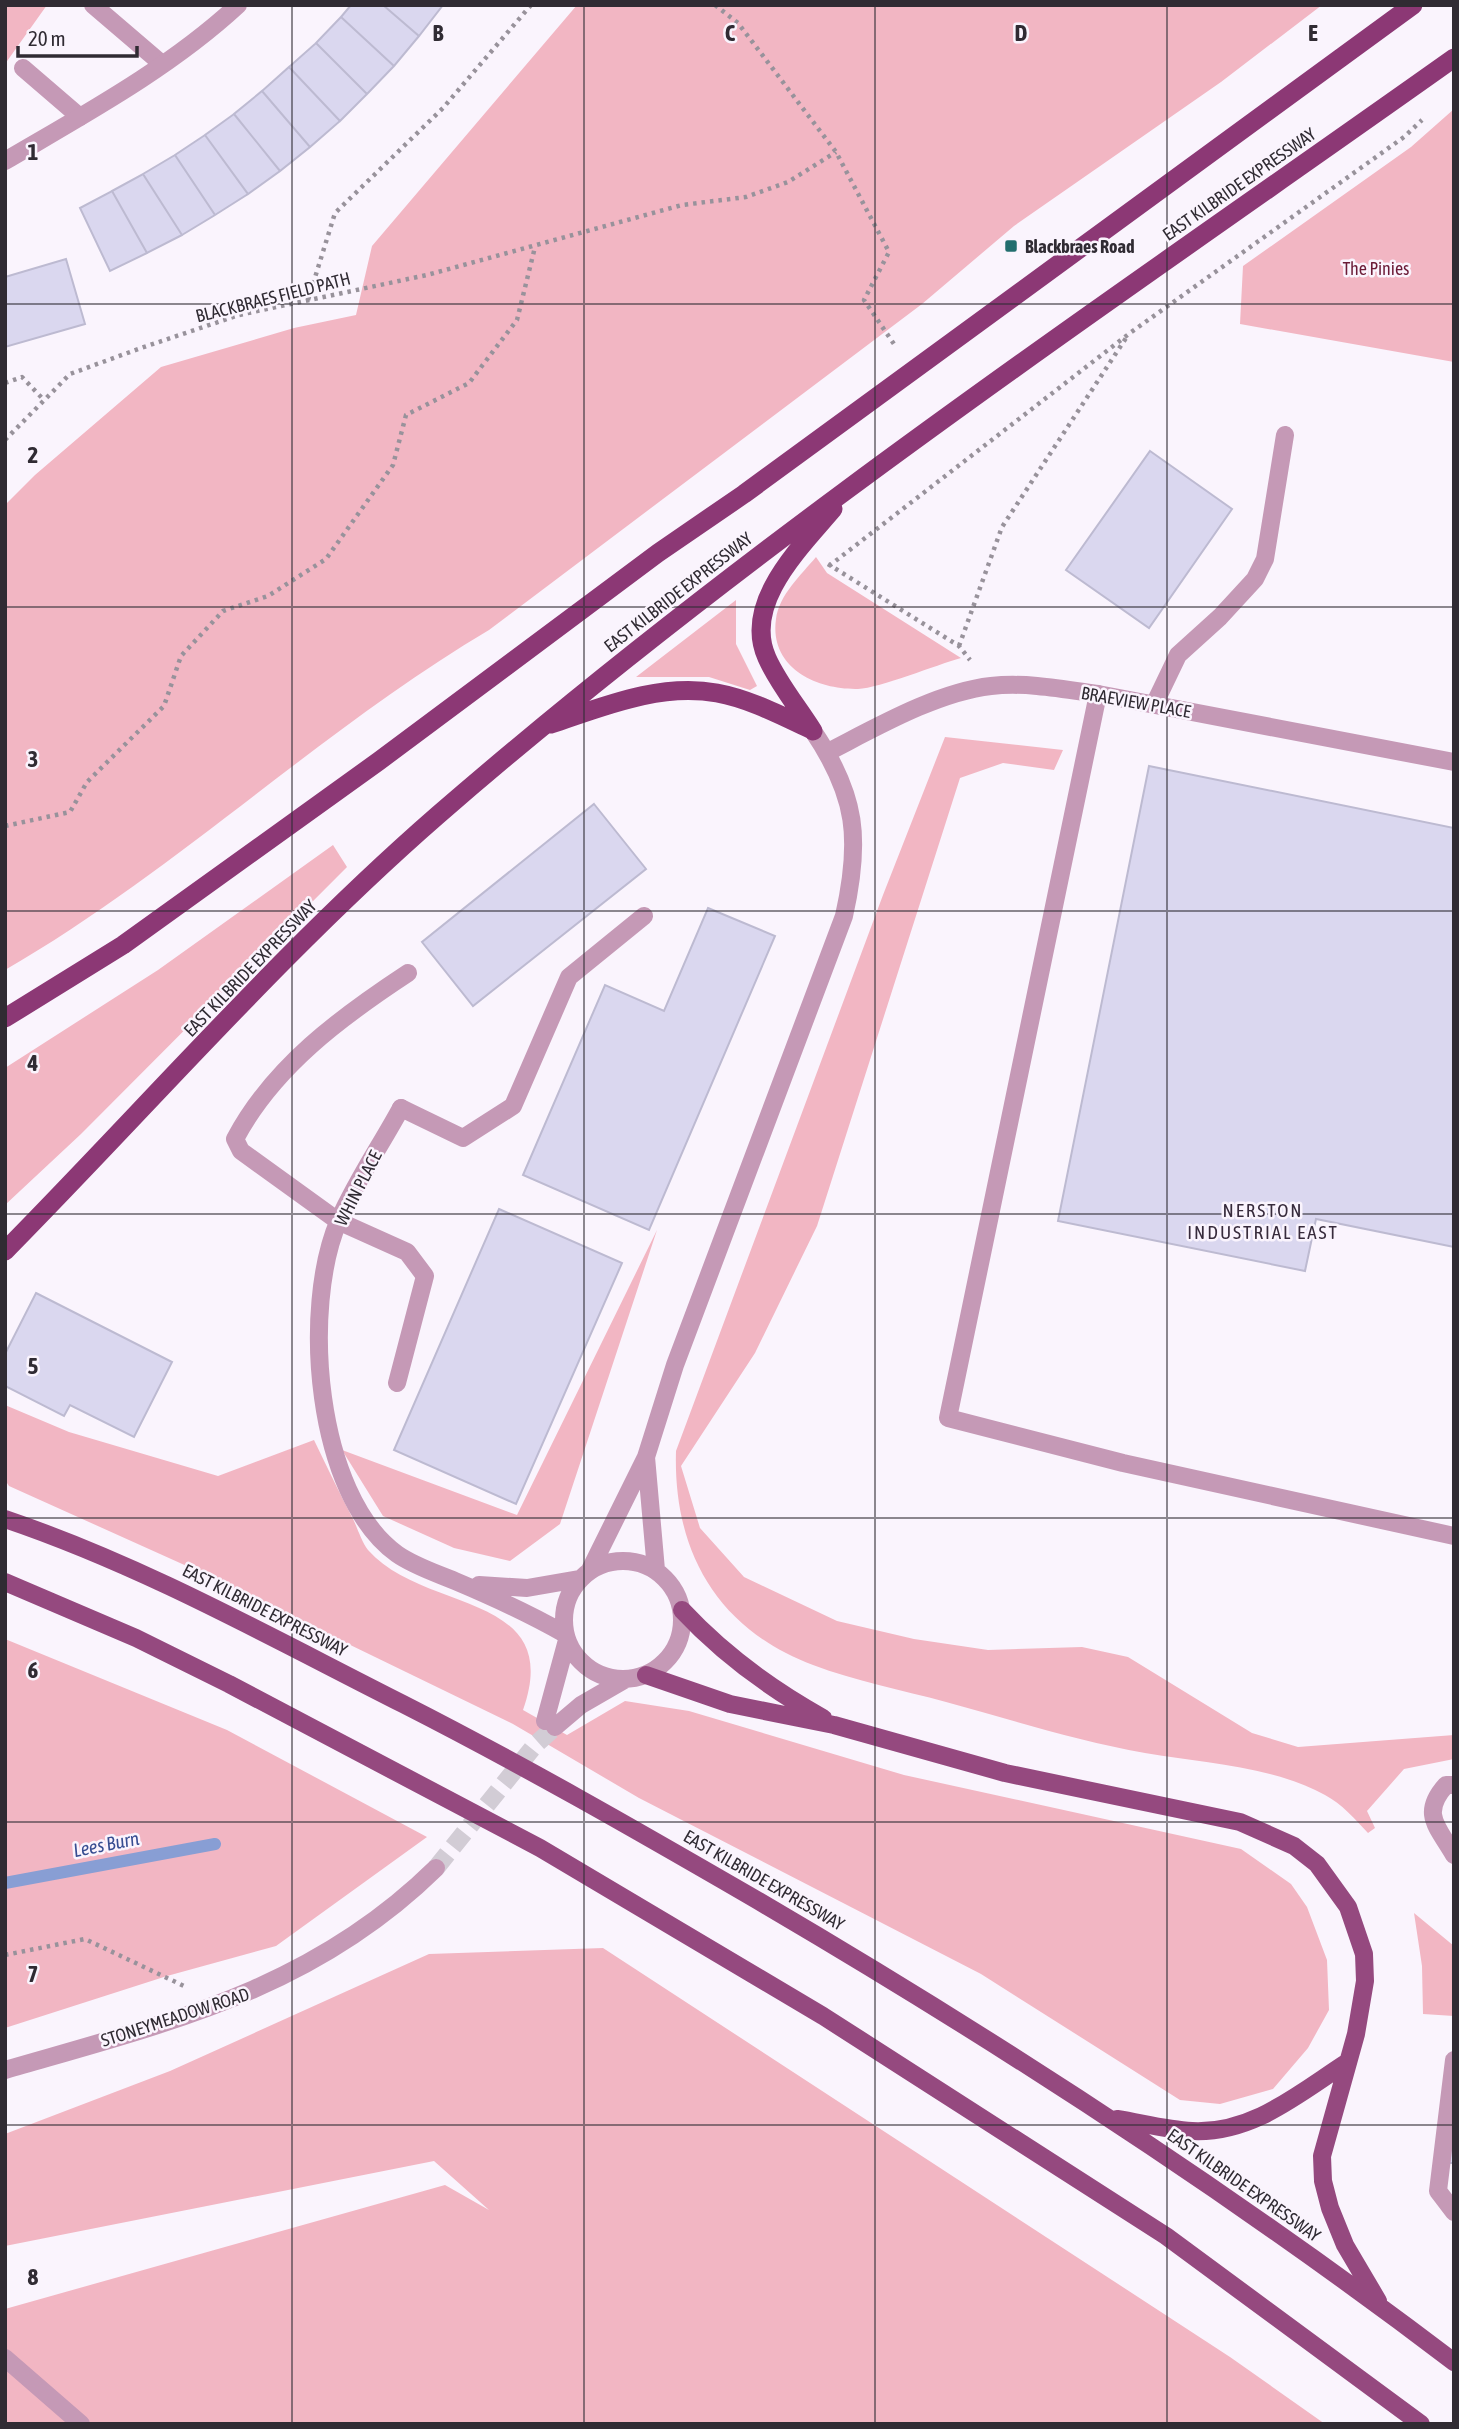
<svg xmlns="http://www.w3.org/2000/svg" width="1459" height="2429" font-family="'Asap Condensed',sans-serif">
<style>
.green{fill:#f2b6c3}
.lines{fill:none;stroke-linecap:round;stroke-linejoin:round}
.stream{stroke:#889ed4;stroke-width:12}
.building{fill:#dad7ef;stroke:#bdbad1;stroke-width:2}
.minor-tunnel{stroke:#d2ccd5;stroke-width:18;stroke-dasharray:18 9;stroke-linecap:butt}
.path{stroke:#98929b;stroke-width:4.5;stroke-dasharray:3.5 5;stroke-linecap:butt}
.service{stroke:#c599b6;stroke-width:18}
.minor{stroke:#c599b6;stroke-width:18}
.primary{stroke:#95497f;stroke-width:18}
.trunk{stroke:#8c3875;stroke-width:19}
.grid{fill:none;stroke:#302b33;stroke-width:2;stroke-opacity:0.55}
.poi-dot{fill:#226e6e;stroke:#faf4fd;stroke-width:2.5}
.labels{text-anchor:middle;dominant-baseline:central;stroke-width:5;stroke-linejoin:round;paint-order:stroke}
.street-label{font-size:18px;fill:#302b33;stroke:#faf4fd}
.poi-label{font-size:18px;font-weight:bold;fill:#302b33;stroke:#faf4fd;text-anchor:start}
.park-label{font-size:18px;fill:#6b1b37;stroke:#faf4fd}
.neighbourhood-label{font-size:19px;letter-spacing:2px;fill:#372b3c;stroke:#faf4fd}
.water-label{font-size:19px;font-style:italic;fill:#374d91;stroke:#faf4fd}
.grid-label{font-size:23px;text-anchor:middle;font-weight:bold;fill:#302b33;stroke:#faf4fd;stroke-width:5;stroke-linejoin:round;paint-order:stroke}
</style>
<rect width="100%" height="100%" fill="#faf4fd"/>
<path class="green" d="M5,5H47L5,64Z
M577,5H1322L1221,82L1014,226L922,304L489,630C319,731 176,871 5,970V505L35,475L161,367L294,328L356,315L372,246Z
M1454,109V362L1240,324L1243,266L1411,147Z
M816,557L827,573L961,658C936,665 880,688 858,689C817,690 769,668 776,619C779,595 801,575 816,557Z
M736,600V644L757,686L750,690L709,677H636Z
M945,737L1063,750L1054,770L1003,763L960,778L817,1226L755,1353L681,1466L700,1528L744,1577L837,1621L914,1639L988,1650L1082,1647L1128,1657L1252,1733L1298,1747L1454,1735V1759L1404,1769L1367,1811L1375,1828L1368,1833C1355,1819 1342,1804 1325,1795C1272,1766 1204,1763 1145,1753C1078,1741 1012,1720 946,1702C902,1690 855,1681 813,1665C717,1629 673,1551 676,1451L883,895Z
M333,845L347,867L81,1134L5,1205V1068L158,970Z
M657,1230L560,1524L510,1561L454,1548L383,1516L342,1450L517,1515Z
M5,1405L69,1432L218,1476L314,1440C327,1467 340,1494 354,1521C358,1530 362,1542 368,1550C424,1614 565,1591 523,1710L567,1735L625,1701L689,1711L904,1775L1241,1849L1291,1884L1307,1907L1327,1960L1329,2010L1308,2048L1273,2089L1220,2104L1180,2100L981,1974L639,1798L513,1724L200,1572L9,1486L5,1480Z
M5,1639L227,1730L427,1837L276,1946L167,1976L5,2028Z
M1414,1913L1454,1946V2016L1423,2014L1422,1966Z
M603,1948L1230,2357L1325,2424H5V2309L445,2185L489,2210L434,2161L5,2246V2134L170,2071L429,1954Z"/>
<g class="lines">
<path class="stream" d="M5,1883L215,1844"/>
</g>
<path class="building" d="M351,5H383L419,36L394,66L341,17Z
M383,5H443L419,36Z
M341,17L394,66L367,94L316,43Z
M316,43L367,94L340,121L289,67Z
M289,67L340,121L310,147L262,91Z
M262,91L310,147L280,171L234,114Z
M234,114L280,171L248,194L205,135Z
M205,135L248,194L215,215L175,155Z
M175,155L215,215L182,235L143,174Z
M143,174L182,235L147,253L112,191Z
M112,191L147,253L110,271L80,208Z
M66,259L85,324L5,347V277Z
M1150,451L1232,509L1149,628L1066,570Z
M1149,766L1454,828V1247L1316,1219L1305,1271L1058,1221Z
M594,804L646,869L473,1006L422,942Z
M708,908L775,936L649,1230L523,1175L605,985L664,1011Z
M499,1209L622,1263L516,1504L394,1450Z
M36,1293L172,1362L134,1437L70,1405L64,1416L5,1386V1354Z
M1454,2113V2163H1449Z"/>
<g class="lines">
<path class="minor-tunnel" d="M436,1868L535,1745L555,1727"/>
<path class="path" d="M715,5L738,23L836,152L889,252L864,300L896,347
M308,300L335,213L443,108L531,5
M5,383L22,377L43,399
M5,440L70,374L141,348L239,315L427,275L682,205L746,197L788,182L836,152
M828,564L959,646L970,660
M829,566L1130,333L1404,137L1422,120
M959,646L1002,527L1126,338
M5,826L70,812L87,782L164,706L181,656L223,611L268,596L326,559L393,465L406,415L469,383L517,320L535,247
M5,1955L85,1939L184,1986"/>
<path class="service" d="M93,5L162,64
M23,68L80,117
M1098,694L948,1418L1123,1463L1454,1536
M1154,705L1178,655L1220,617L1255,579L1265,559L1285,435
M401,1108L463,1138L513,1106L569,977L644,916
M397,1383L425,1276L407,1252L338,1221L241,1151L235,1139C273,1067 341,1017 408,973
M1454,1785H1446C1420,1814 1438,1827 1454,1855
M1454,2060L1438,2191L1454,2212
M5,2358L81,2424"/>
<path class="minor" d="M5,161C85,114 170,68 238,5
M828,752C875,728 937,692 991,686C1026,682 1063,689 1098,694L1454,762
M401,1108C381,1145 356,1181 339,1220C301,1307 315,1495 397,1554C414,1566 436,1573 455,1581C493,1597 530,1614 565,1634
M646,1457L656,1570
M564 1620a59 59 0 1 1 118 0a59 59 0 1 1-118 0Z
M590,1570L646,1457L675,1365L844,916C861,840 857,796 813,731
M479,1585L527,1588L579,1579
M545,1721L567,1640
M555,1727L581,1705L626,1679
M5,2070C167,2023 312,1990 436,1868"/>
<path class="primary" d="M5,1519C144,1566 272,1638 403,1704C521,1764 636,1830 750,1896C993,2038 1229,2191 1454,2362
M5,1582L136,1638L229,1684L540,1848L823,2016L1166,2236L1421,2424
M682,1610C724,1655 769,1688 823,1718
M646,1675L730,1704L834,1725L1005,1773L1240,1822L1294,1846L1317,1864L1348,1907L1364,1954L1365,1981L1356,2034L1322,2156L1323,2181L1330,2208L1345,2245L1378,2301
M1117,2119C1142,2123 1167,2130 1192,2131C1252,2134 1298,2094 1346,2063"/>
<path class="trunk" d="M551,724C605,706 659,683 717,693C750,699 782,716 812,730
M813,731C798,707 778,683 767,658C742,603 801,547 833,509
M5,1018L123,945L379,761L658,553L744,494L1413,5
M5,1251C149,1105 284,949 438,815C757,538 1110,302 1454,58"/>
</g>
<path class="grid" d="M292,5V2424M584,5V2424M875,5V2424M1167,5V2424M5,304H1454M5,607H1454M5,911H1454M5,1214H1454M5,1518H1454M5,1822H1454M5,2125H1454"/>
<rect class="poi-dot" x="1004" y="239" width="14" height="14" rx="3.5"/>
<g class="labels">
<g class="street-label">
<text transform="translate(1239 184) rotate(-35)">EAST KILBRIDE EXPRESSWAY</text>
<text transform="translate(273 297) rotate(-14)">BLACKBRAES FIELD PATH</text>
<text transform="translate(678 592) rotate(-38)">EAST KILBRIDE EXPRESSWAY</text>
<text transform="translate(1136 702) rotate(10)">BRAEVIEW PLACE</text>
<text transform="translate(250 968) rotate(-46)">EAST KILBRIDE EXPRESSWAY</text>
<text transform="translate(358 1188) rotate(-63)">WHIN PLACE</text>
<text transform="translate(265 1610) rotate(27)">EAST KILBRIDE EXPRESSWAY</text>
<text transform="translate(764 1880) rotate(30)">EAST KILBRIDE EXPRESSWAY</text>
<text transform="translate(175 2017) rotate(-18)">STONEYMEADOW ROAD</text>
<text transform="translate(1244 2185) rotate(35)">EAST KILBRIDE EXPRESSWAY</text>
</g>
<g class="poi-label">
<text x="1025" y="246">Blackbraes Road</text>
</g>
<g class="park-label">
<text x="1376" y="268">The Pinies</text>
</g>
<g class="neighbourhood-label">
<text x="1263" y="1210">NERSTON<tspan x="1263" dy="22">INDUSTRIAL EAST</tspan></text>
</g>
<g class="water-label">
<text transform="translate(106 1844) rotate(-11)">Lees Burn</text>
</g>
</g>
<g class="grid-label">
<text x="438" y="41">B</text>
<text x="730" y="41">C</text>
<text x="1021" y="41">D</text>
<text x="1313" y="41">E</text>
<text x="33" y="160">1</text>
<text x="33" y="463">2</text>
<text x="33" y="767">3</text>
<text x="33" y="1071">4</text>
<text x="33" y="1374">5</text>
<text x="33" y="1678">6</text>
<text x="33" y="1982">7</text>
<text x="33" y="2285">8</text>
</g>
<rect width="1459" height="2429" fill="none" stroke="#302b33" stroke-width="14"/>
<path d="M18 46v10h119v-10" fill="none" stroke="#302b33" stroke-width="3.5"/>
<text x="28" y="46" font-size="21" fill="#302b33" stroke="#faf4fd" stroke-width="5" paint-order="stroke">20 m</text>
</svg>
